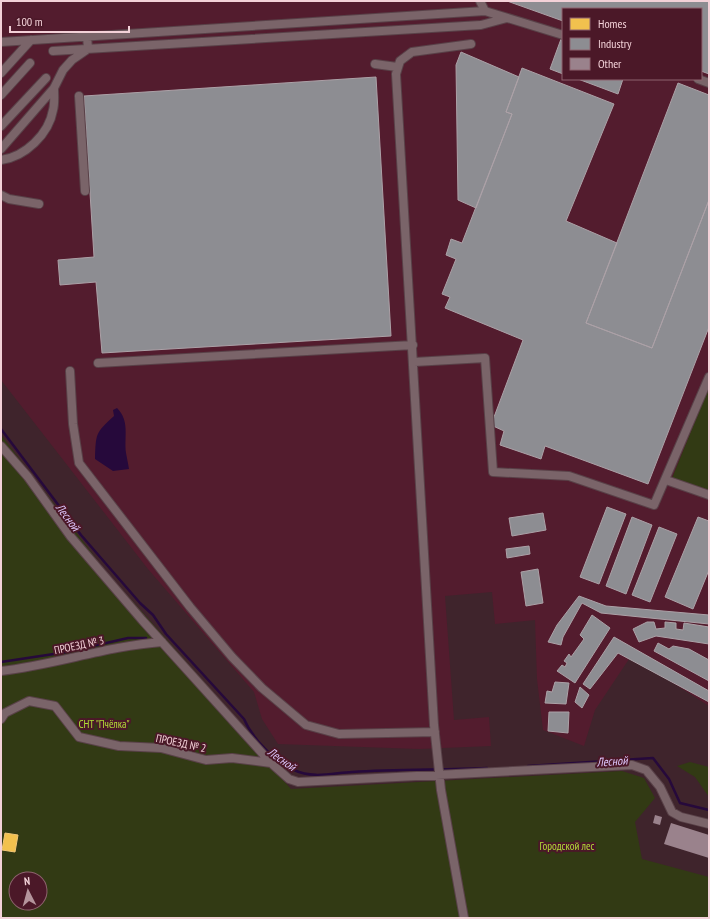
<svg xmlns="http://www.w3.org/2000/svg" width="710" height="919" font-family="'PT Sans Narrow',sans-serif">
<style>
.built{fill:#531c2e;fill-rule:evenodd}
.green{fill:#323a14;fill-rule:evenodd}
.water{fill:#26093b}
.homes{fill:#f2c14e;stroke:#f2c677}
.industry{fill:#8d8d92;stroke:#aca1a7}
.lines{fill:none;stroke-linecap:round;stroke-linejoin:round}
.stream{stroke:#26093b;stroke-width:2.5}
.building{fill:#9a828c}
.minor-casing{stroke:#594148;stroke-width:10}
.minor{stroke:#7a6469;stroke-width:8}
.labels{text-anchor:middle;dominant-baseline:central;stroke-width:4;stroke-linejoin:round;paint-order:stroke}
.street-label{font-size:11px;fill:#f3d1d8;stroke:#4b1828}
.park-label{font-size:11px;fill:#b2df37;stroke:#4b1828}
.water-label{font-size:12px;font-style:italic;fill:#dfc8fe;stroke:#4b1828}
</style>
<rect width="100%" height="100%" fill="#3f242c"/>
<path class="built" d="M1,1H709V706L631,656L595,710L584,746L543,730L537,679L535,620L495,624L492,592L445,596L454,720L489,717L491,746L419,749L278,744L262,719L254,692L148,569L1,380ZM563,9H701V79H563Z"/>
<path class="green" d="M709,387V491L672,478Z
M1,435L105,570L233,714L257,751L291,789L622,771L644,778L655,798L635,822L642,859L709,877V918H1ZM16,879H40V903H16Z
M690,762L709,767V797L695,777L677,766Z"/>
<path class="water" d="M117,408C130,421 124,436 126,453C127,458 128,463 129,469L113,471L95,459C96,434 95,433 114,416L113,410Z"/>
<path class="homes" d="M5,833L18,835L15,852L2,850Z"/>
<path class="industry" d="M507,1H709V74L701,71V9H563V21Z
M561,39L563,40V74L550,69Z
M461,52L519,77L506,112L512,114L476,208L458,200L456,65Z
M522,68L614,104L566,221L617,243L586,323L652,348L709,200V327L648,484L545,446L541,459L500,445L504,431L491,425L523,340L445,308L450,297L442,294L456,259L446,255L451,239L462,243L512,114L506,112Z
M376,77L391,336L102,353L96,282L60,285L58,260L94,257L84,96Z
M578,79H623L618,94Z
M678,83L709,95V200L652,348L586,323Z
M607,507L626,514L599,584L580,577Z
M543,513L546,530L512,536L509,518Z
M632,517L652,525L626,594L606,586Z
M698,517L709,521V570L693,609L665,597Z
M659,527L677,534L650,602L632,595Z
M529,546L530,554L507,558L506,549Z
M538,569L543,603L526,606L521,572Z
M579,596L606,606L709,615V624L601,613L582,603L563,637L561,645L548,642L557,625Z
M592,615L610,628L575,683L557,671L562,665L565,667L567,663L564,661L569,654L571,657L584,639L580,635Z
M647,622H654L656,629L665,628V622L676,623V629L683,630L684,623L709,627V644L656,636L639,642L633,629Z
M614,637L709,691V702L618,653L590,689L583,684Z
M658,643L669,649L673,646L689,649L709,660V681L654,651Z
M555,682L569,683L566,704L545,703L547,691L552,692Z
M580,687L589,695L582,708L575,702Z
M549,712H569L568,733L548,731Z"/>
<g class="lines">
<path class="stream" d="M1,429L81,535L140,603L153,615L166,634L244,719C252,738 275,762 294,770C313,779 333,773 352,772C397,769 442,770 487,768
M1,662L67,652L128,638H146
M528,766L653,758L669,779L680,803L709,810"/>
</g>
<path class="building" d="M655,815L662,817L660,825L653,823Z
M671,823L709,835V858L664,844Z"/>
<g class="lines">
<defs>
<path id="minor" d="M480,1L485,11
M1,42L485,11L563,35
M53,51L481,25L507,18
M375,64L397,67
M1,73L31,40
M698,79L709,83
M1,95L30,63
M79,96L85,191
M1,126L46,78
M1,149L54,88L63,70L72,60L88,49L87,36
M1,160C25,157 49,134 53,110C55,103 54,95 54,88
M1,195L9,199L39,204
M414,362L485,358L493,472L569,476L654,505L709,377
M98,363L413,345
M70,371L73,424L79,463L190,607L232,657L262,688L306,725L339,734L435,732
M1,446L28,477L71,537L142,620L271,763L289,779L298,782L632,765L646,770L660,787L672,812L681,817L709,824
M666,480L709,495
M1,671C55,665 107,646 162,642
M1,719L5,713L29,701L55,706L79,737L119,746L161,748L206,760L232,758L271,763
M464,918L441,790L434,725L396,74L400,61L412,52L471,44"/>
</defs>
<use href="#minor" class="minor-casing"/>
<use href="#minor" class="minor"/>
</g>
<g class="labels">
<g class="street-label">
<text transform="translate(79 645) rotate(-12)">ПРОЕЗД № 3</text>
<text transform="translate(181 743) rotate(12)">ПРОЕЗД № 2</text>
</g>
<g class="park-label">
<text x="104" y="724">СНТ "Пчёлка"</text>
<text x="567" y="846">Городской лес</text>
</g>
<g class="water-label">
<text transform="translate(68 517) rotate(53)">Лесной</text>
<text transform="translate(282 759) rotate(35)">Лесной</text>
<text transform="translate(612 761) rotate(-4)">Лесной</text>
</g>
</g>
<rect width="710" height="919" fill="none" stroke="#f3d1d8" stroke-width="4"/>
<rect x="562" y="8" width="140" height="72" fill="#4b1828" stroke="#8e626e"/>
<rect x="570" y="18" width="20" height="12" fill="#f2c14e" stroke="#8e626e"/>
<text x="598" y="28" font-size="12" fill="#f3d1d8">Homes</text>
<rect x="570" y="38" width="20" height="12" fill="#8d8d92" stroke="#8e626e"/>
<text x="598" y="48" font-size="12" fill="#f3d1d8">Industry</text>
<rect x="570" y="58" width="20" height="12" fill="#9a828c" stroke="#8e626e"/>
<text x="598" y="68" font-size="12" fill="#f3d1d8">Other</text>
<g transform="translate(28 891) rotate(354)"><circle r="19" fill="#4b1828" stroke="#8e626e"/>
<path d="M0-3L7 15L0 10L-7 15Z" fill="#b4949c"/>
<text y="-6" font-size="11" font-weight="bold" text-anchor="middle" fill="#f3d1d8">N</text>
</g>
<path d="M10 26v6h119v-6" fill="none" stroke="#f3d1d8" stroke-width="2"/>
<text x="16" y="26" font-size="12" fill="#f3d1d8" stroke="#4b1828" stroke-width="3" paint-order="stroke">100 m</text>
</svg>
